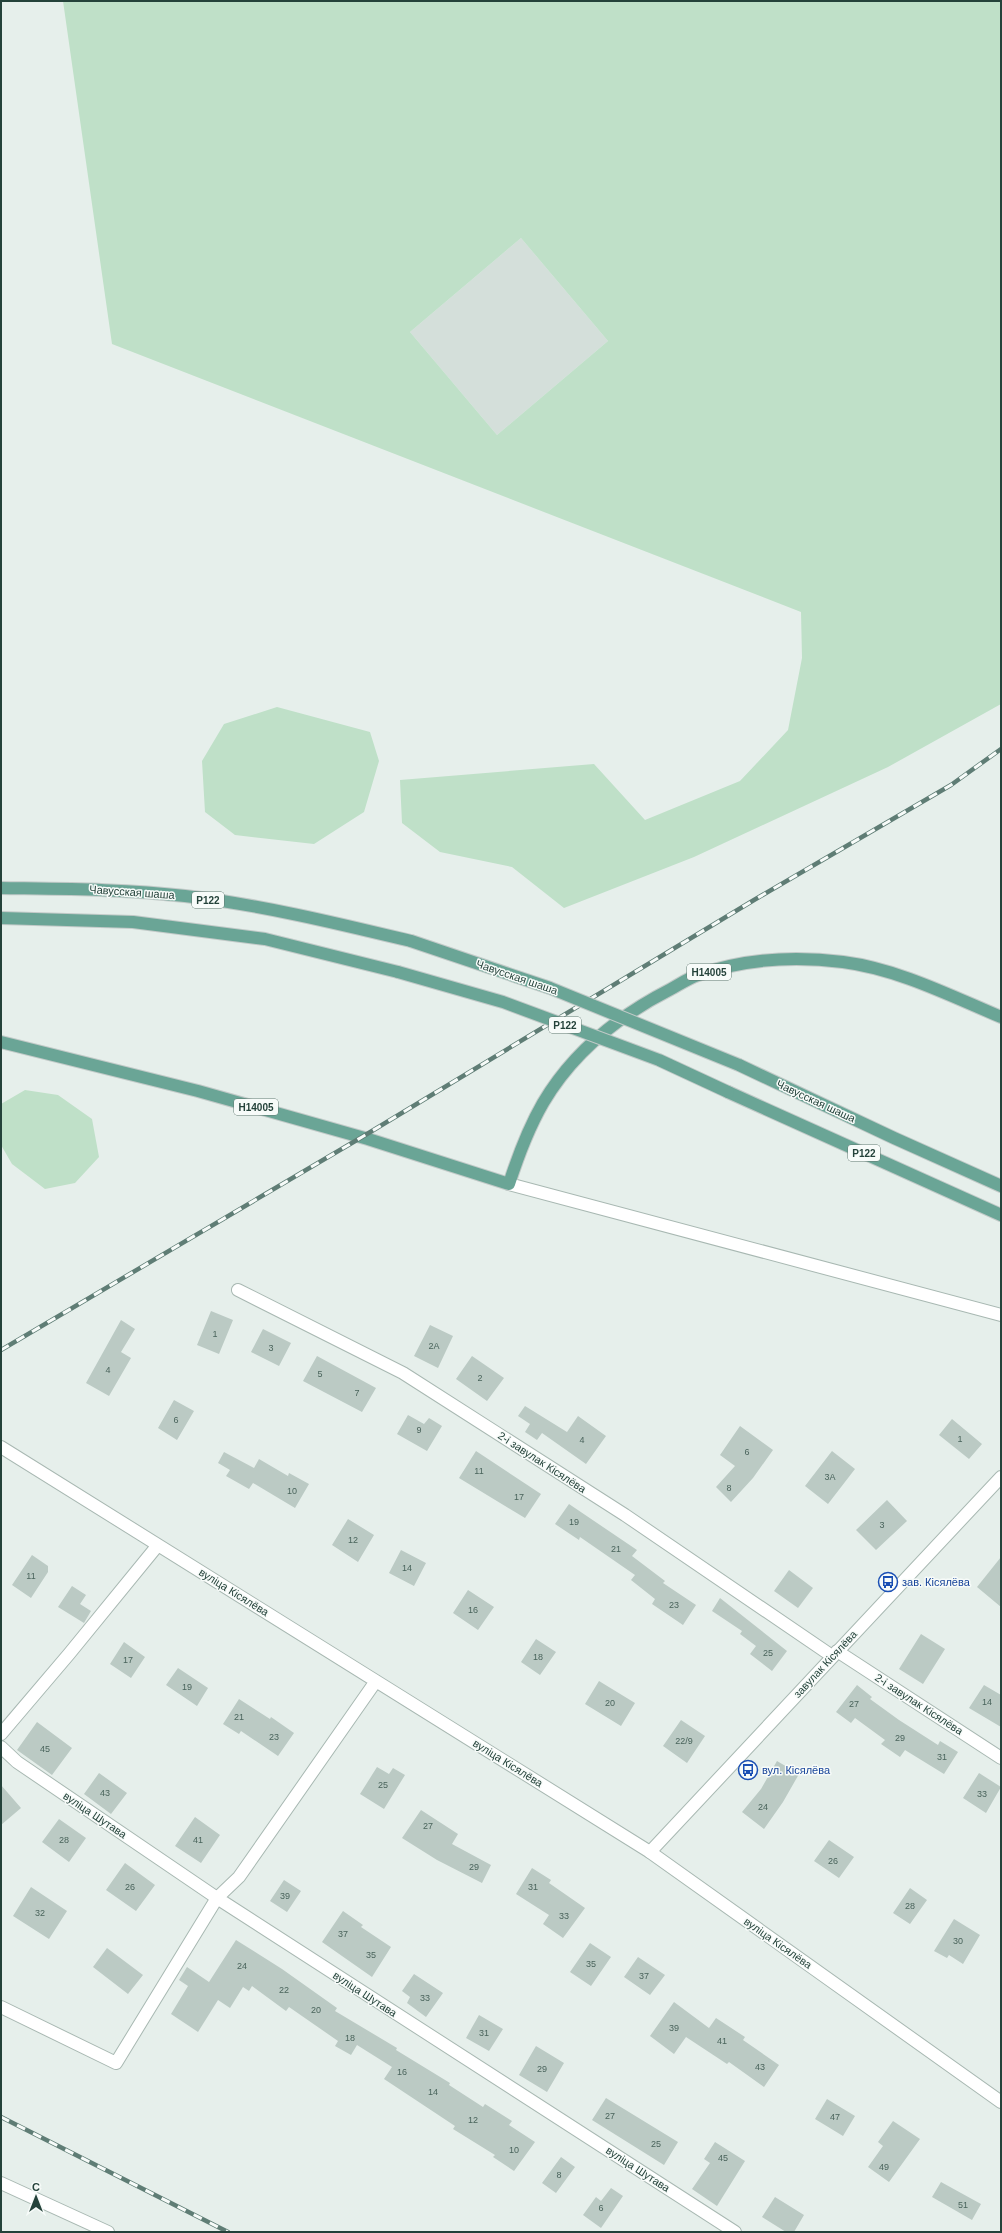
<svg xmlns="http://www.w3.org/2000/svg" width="1002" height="2233" font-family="Arial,sans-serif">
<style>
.built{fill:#d4dfda}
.green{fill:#bfe0c8;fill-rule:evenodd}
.building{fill:#bbcac4}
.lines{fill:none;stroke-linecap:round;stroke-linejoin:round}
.minor-casing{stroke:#a8b8b2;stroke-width:14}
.tertiary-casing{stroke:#a8b8b2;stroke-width:14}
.primary-casing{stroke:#c2cac8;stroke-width:14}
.minor{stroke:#fff;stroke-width:12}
.tertiary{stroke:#fff;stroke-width:12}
.primary{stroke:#6aa596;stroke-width:12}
.rail-casing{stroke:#5f7d75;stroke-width:4.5}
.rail{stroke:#f7fbf9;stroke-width:3;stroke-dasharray:9;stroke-linecap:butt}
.primary-bridge-casing{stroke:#c2cac8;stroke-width:14;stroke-linecap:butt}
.primary-bridge{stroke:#6aa596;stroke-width:12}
.labels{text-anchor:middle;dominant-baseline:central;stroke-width:3;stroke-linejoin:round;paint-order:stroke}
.number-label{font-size:9px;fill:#4a645c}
.shield{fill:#f7fbf9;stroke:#637a73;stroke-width:1}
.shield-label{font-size:10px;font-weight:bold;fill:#24423a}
.street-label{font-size:11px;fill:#24423a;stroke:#f7fbf9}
.transit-label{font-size:11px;fill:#164399;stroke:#f7fbf9;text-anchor:start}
</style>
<rect width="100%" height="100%" fill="#e6efeb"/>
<path class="built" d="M521,238L608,341L497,435L410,332Z"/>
<path class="green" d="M63,1H1001V704L888,767L694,857L564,908L512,867L440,852L402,823L400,780L594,764L645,820L740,781L788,730L802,658L801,612L112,344ZM521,238L608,341L497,435L410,332Z
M277,707L370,732L379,761L364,812L314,844L235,835L205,812L202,761L224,724Z
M25,1090L58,1095L92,1119L99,1157L75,1183L45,1189L12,1164L1,1145V1104Z"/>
<path class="building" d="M211,1311L233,1320L219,1354L197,1345Z
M121,1320L135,1329L121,1352L131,1358L109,1396L86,1383Z
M430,1325L453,1336L438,1368L414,1356Z
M263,1329L291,1343L279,1366L251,1352Z
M317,1356L376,1388L362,1412L303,1381Z
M472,1356L504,1378L487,1401L456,1379Z
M174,1400L194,1411L177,1440L158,1428Z
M525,1406L567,1432L578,1416L606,1436L586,1464L542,1433L537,1440L525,1432L530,1424L518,1416Z
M408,1415L424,1424L429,1418L442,1426L427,1451L397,1434Z
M952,1419L982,1444L969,1459L939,1435Z
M740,1426L773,1450L753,1478L731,1502L716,1487L735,1466L720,1455Z
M476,1451L541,1494L525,1518L459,1478Z
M832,1451L855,1469L828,1504L805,1486Z
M224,1452L254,1468L259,1459L288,1476L289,1473L309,1484L295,1508L253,1483L249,1489L226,1476L230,1470L218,1463Z
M887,1500L907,1521L876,1550L856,1530Z
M569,1504L637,1550L632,1556L665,1581L663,1583L696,1605L683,1625L652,1604L655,1599L631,1580L635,1575L580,1537L579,1540L555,1524Z
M348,1519L374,1535L358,1562L332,1545Z
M401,1550L426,1563L414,1586L389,1573Z
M32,1555L48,1566V1572L31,1598L12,1585Z
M1001,1557V1607L977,1587Z
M789,1570L813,1588L798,1608L774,1591Z
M72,1586L86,1595L80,1604L91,1611L84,1623L58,1607Z
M468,1590L494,1607L478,1630L453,1613Z
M720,1598L787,1651L772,1671L750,1654L756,1646L740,1634L742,1631L712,1611Z
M921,1634L945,1649L923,1684L899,1669Z
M536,1639L556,1652L540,1675L521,1662Z
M124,1642L145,1657L131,1678L110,1664Z
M178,1668L208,1688L197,1706L166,1685Z
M599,1681L635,1703L621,1726L585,1704Z
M857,1685L872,1697L870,1699L899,1720L938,1745L940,1741L958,1752L944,1774L905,1750L900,1757L881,1744L885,1740L855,1718L851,1723L836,1712Z
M984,1685L1001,1695V1727L969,1708Z
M239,1699L270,1719L271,1717L294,1733L278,1756L241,1731L239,1734L223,1724Z
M681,1720L705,1736L687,1763L663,1746Z
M37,1722L72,1748L52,1775L17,1750Z
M777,1761L799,1774L783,1802L764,1829L742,1812L761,1789Z
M377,1767L389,1774L393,1768L405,1775L384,1809L360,1794Z
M99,1773L127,1793L111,1814L84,1794Z
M979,1773L1001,1787L986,1813L963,1798Z
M1,1785L21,1808L1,1825Z
M421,1810L458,1834L452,1844L491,1865L482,1883L437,1860L402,1838Z
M195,1817L220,1835L201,1863L175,1846Z
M59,1819L86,1838L69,1862L42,1842Z
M829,1840L854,1857L839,1878L814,1861Z
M125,1863L155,1885L136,1911L106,1890Z
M532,1868L551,1880L549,1883L585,1908L563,1938L543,1924L549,1915L516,1894Z
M284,1880L301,1891L287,1912L270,1901Z
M31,1887L67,1911L49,1939L13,1916Z
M910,1888L927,1900L910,1924L893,1913Z
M343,1911L363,1925L361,1927L391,1947L372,1977L322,1942Z
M954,1919L980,1935L963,1964L949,1955L947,1958L934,1951Z
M236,1940L282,1969L337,2008L335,2011L397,2048L396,2050L450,2083L449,2085L483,2107L485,2104L512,2121L509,2125L535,2142L514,2171L493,2157L495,2155L453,2129L455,2126L384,2079L392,2067L357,2045L351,2055L335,2046L338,2041L289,2007L286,2011L252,1986L249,1991L243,1987L230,2008L218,2000L198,2032L171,2014L188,1986L179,1980L187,1967L209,1982Z
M590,1943L611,1957L591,1986L570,1972Z
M107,1948L143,1975L128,1994L93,1967Z
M638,1957L665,1975L650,1995L624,1977Z
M414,1974L443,1993L426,2017L407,2003L410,1997L402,1991Z
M674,2002L709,2028L716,2018L745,2037L743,2040L779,2065L764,2087L729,2062L727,2064L686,2037L674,2054L650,2036Z
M479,2015L503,2029L489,2051L466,2038Z
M536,2046L564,2063L547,2092L519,2075Z
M606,2098L678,2142L664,2165L592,2120Z
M827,2099L855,2116L843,2136L815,2119Z
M893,2121L920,2139L889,2182L868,2167L883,2146L878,2142Z
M715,2142L745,2161L717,2206L692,2189L710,2163L704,2159Z
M561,2157L575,2167L556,2193L542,2183Z
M941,2182L981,2204L972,2220L932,2197Z
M611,2188L623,2196L601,2228L583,2215L596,2197L601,2201Z
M775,2197L804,2215L794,2232H786L762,2217Z"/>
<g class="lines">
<defs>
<path id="minor" d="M238,1290L403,1373L625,1515L832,1656
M1,1447L650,1852
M837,1651L1001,1758
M1,1734L69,1654L158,1545
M1,1747L17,1762L217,1898L735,2232
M1,2007L116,2063L217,1898L239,1877L376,1681
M1,2183L108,2232"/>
<path id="tertiary" d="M509,1184L1001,1315
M1001,1477L650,1852L1001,2102"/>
<path id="primary" d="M1,888C62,889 124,889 185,896C262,905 336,923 411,941
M1,918L133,922L265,939L398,972
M1,1042L198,1091L368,1139L509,1184C518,1156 528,1129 543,1103C573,1052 620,1015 671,989C680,984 689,978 698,975C744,959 795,956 843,962C898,969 951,996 1001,1017
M739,1065L894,1138L1001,1186
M728,1092L1001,1215"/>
</defs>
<use href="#minor" class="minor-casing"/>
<use href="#tertiary" class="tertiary-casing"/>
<use href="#primary" class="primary-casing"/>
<use href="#minor" class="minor"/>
<use href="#tertiary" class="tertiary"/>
<use href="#primary" class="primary"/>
<defs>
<path id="rail" d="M1,1350L362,1137L754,900L951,785L1001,749
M1,2117L228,2232"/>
</defs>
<use href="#rail" class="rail-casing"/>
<use href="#rail" class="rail"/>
<defs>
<path id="primary-bridge" d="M411,941L550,988L739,1065
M398,972L503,1002L659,1060L728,1092"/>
</defs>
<use href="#primary-bridge" class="primary-bridge-casing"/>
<use href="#primary-bridge" class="primary-bridge"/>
</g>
<defs>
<symbol id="bus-ring" viewBox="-11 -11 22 22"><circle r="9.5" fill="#f7fbf9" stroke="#1a4fb4" stroke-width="1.5"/><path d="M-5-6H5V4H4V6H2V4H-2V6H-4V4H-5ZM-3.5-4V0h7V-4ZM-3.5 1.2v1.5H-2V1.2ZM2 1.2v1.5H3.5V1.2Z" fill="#1a4fb4"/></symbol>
</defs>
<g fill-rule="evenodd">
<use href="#bus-ring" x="877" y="1571" width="22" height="22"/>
<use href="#bus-ring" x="737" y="1759" width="22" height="22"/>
</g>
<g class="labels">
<g class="number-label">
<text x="215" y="1334">1</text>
<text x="434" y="1346">2А</text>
<text x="271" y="1348">3</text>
<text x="108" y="1370">4</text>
<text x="320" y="1374">5</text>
<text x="480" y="1378">2</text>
<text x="357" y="1393">7</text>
<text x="176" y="1420">6</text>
<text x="419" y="1430">9</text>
<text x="960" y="1439">1</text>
<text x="582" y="1440">4</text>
<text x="747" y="1452">6</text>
<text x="479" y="1471">11</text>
<text x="830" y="1477">3А</text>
<text x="729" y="1488">8</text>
<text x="292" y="1491">10</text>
<text x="519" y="1497">17</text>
<text x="574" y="1522">19</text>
<text x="882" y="1525">3</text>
<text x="353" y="1540">12</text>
<text x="616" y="1549">21</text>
<text x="407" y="1568">14</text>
<text x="31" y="1576">11</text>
<text x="674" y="1605">23</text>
<text x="473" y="1610">16</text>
<text x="768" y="1653">25</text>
<text x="538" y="1657">18</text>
<text x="128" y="1660">17</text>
<text x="187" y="1687">19</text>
<text x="987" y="1702">14</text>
<text x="610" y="1703">20</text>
<text x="854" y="1704">27</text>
<text x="239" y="1717">21</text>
<text x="274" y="1737">23</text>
<text x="900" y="1738">29</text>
<text x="684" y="1741">22/9</text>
<text x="45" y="1749">45</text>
<text x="942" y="1757">31</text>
<text x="383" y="1785">25</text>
<text x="105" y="1793">43</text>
<text x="982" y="1794">33</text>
<text x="763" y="1807">24</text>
<text x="428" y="1826">27</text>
<text x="64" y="1840">28</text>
<text x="198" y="1840">41</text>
<text x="833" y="1861">26</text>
<text x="474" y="1867">29</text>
<text x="130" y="1887">26</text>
<text x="533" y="1887">31</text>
<text x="285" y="1896">39</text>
<text x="910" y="1906">28</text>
<text x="40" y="1913">32</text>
<text x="564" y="1916">33</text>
<text x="343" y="1934">37</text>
<text x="958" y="1941">30</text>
<text x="371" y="1955">35</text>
<text x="591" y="1964">35</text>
<text x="242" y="1966">24</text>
<text x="644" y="1976">37</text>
<text x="284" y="1990">22</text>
<text x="425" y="1998">33</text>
<text x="316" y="2010">20</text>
<text x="674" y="2028">39</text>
<text x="484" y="2033">31</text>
<text x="350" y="2038">18</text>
<text x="722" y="2041">41</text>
<text x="760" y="2067">43</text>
<text x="542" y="2069">29</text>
<text x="402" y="2072">16</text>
<text x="433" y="2092">14</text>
<text x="610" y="2116">27</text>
<text x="835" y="2117">47</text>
<text x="473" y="2120">12</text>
<text x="656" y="2144">25</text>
<text x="514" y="2150">10</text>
<text x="723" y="2158">45</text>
<text x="884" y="2167">49</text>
<text x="559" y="2175">8</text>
<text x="963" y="2205">51</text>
<text x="601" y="2208">6</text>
</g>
<g class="shield">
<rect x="192" y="892" width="32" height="16" rx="3"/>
<rect x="687" y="964" width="44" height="16" rx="3"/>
<rect x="549" y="1017" width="32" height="16" rx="3"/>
<rect x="234" y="1099" width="44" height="16" rx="3"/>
<rect x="848" y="1145" width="32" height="16" rx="3"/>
</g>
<g class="shield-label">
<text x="208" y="900">Р122</text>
<text x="709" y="972">Н14005</text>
<text x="565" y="1025">Р122</text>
<text x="256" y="1107">Н14005</text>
<text x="864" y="1153">Р122</text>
</g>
<g class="street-label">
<text transform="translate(132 892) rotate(4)">Чавусская шаша</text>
<text transform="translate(517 977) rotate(19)">Чавусская шаша</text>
<text transform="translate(816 1101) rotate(25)">Чавусская шаша</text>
<text transform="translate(542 1462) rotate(33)">2-і завулак Кісялёва</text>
<text transform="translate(234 1592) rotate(32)">вуліца Кісялёва</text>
<text transform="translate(825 1664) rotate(-47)">завулак Кісялёва</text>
<text transform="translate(919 1704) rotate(33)">2-і завулак Кісялёва</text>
<text transform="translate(508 1763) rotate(32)">вуліца Кісялёва</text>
<text transform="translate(95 1815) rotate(34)">вуліца Шутава</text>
<text transform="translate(778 1943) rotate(35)">вуліца Кісялёва</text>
<text transform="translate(365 1994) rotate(33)">вуліца Шутава</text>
<text transform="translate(638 2169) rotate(33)">вуліца Шутава</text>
</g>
<g class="transit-label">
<text x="902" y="1582">зав. Кісялёва</text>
<text x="762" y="1770">вул. Кісялёва</text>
</g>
</g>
<rect width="1002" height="2233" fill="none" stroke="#24423a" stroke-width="4"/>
<g transform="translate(36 2197)" stroke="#f7fbf9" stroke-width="3" paint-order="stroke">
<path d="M0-3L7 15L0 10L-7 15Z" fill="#24423a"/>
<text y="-6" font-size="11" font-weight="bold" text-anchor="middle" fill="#24423a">С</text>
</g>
</svg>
